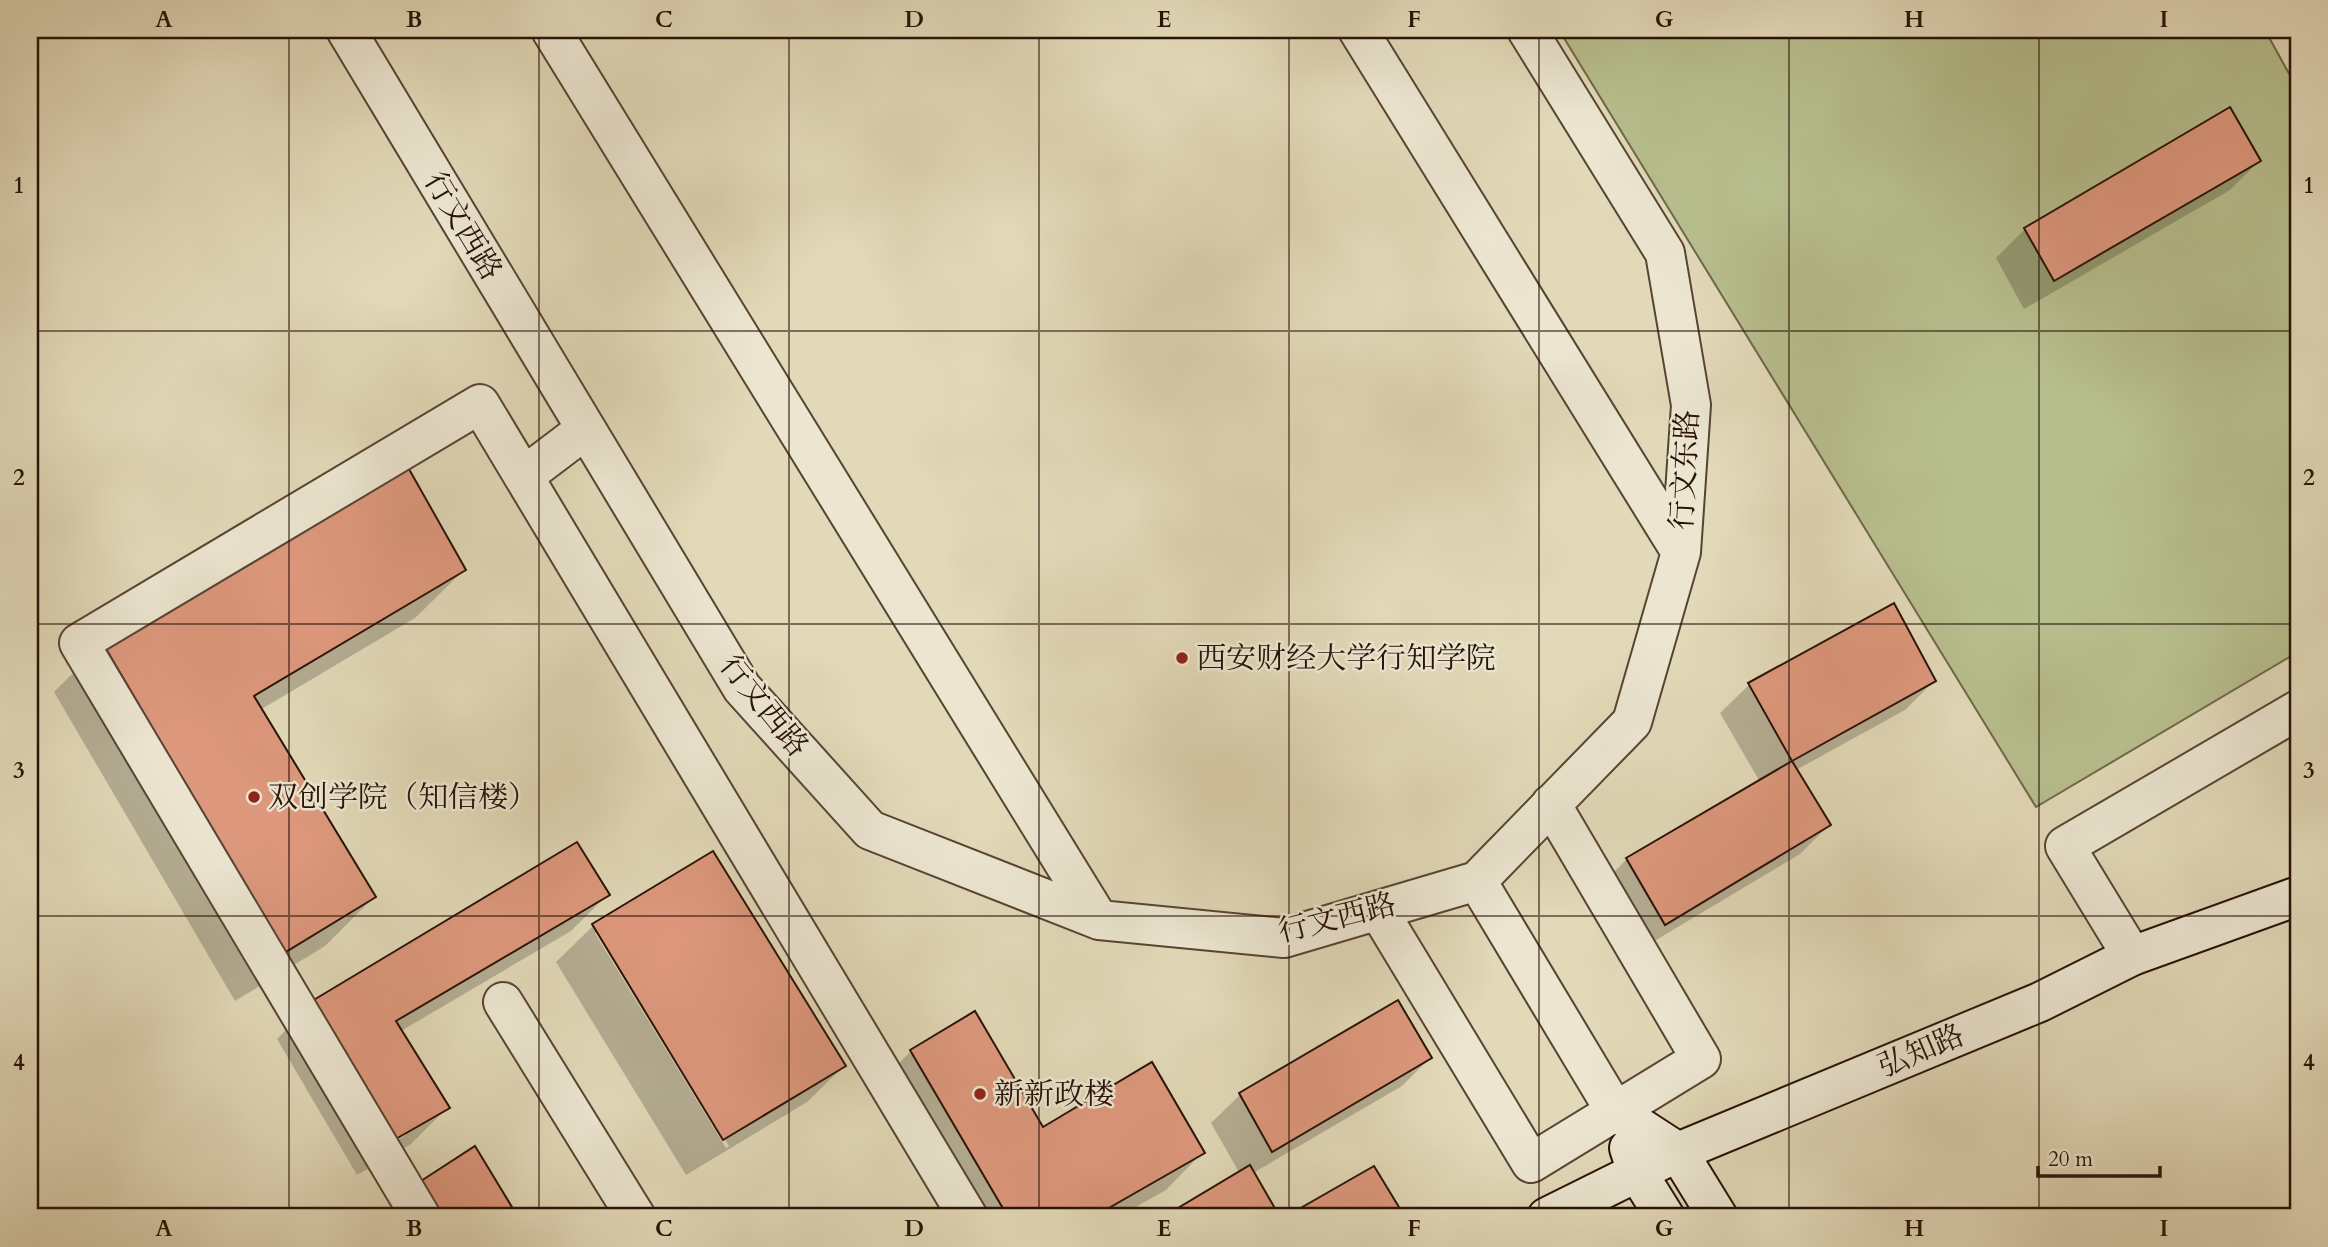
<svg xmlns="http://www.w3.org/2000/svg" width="2328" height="1247" font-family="Cardo,'Noto Serif SC',serif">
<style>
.green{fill:#b7be8d;stroke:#70684a;stroke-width:2}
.shadow{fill:#0003;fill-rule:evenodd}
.building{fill:#de987d;stroke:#281207;stroke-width:2}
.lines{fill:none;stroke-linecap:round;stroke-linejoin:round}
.street-casing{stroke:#564433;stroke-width:42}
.secondary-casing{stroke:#281207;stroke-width:42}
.street{stroke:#ece6d1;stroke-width:38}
.secondary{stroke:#ece6d1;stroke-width:38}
.grid{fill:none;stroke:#281207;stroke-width:2;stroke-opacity:0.55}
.poi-dot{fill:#8f2418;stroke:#ece6d1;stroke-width:2.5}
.labels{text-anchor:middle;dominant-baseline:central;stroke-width:5;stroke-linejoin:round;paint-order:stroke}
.street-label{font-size:30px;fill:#281207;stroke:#ece6d1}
.poi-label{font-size:30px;fill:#281207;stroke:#ece6d1;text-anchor:start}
.neatline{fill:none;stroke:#281207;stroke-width:2.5}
.grid-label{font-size:23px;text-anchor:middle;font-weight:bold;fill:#281207}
</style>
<rect width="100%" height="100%" fill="#e2d9b8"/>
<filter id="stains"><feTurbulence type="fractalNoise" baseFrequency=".00286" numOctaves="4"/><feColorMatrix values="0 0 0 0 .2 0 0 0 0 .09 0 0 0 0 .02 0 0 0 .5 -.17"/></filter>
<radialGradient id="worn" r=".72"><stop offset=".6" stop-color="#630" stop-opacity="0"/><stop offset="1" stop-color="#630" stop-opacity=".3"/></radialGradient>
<path class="green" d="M1559,30H2265L2298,90V652L2036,807Z"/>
<path class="shadow" d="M2259,161L2230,190L2024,309L1996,258L2025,229Z
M464,570L415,618L260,710L374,897L325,946L235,1001L54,692L103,643Z
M1893,605L1934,681L1905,710L1796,770L1829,825L1800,854L1636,952L1598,888L1627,859L1760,782L1720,713L1749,685Z
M712,854L844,1066L807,1102L686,1175L556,962L593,926ZM595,933H599L729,1146L726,1148Z
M608,894L571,931L401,1031L447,1108L411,1144L357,1175L277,1039L313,1002ZM406,1131V1135L387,1146L386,1143Z
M1397,1002L1430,1058L1402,1086L1253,1173L1278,1217H1167L1240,1174L1211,1123L1240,1095Z
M911,1051L1043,1129L1202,1153L1166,1190L1118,1217H950L875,1088Z
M475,1148L516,1217H397L394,1211L422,1182Z
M1374,1169L1403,1217H1289Z"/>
<path class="building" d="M2230,107L2261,161L2054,281L2024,228Z
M405,462L466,570L254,696L376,897L284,953L102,642Z
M1894,603L1936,681L1792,761L1748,683Z
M1792,761L1831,825L1665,925L1626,858Z
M577,842L610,895L396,1021L450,1108L394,1140L312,1001Z
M713,851L846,1066L723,1140L592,924Z
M1398,1000L1432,1058L1272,1152L1239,1093Z
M975,1011L1043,1127L1152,1062L1205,1153L1093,1217H1008L910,1050Z
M475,1146L518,1217H443L421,1181Z
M1250,1165L1280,1217H1163Z
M1374,1166L1405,1217H1285Z"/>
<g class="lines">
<defs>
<path id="street" d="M346,30L742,688L870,830L1099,920L1284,938L1477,881L1632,722L1681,552L1691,405L1665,253L1527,30
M551,30L1099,920
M1358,30L1681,552
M524,476L586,429
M1477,881L1615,1111
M1378,910L1531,1163L1701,1059L1551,804
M2132,956L2065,846L2298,710
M503,1002L636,1217
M421,1217L79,643L480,404L968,1217"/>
<path id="secondary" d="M1615,1111L1678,1152L1718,1217
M1629,1148L1637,1172L1665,1217
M1547,1217L1678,1152L2040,1002L2132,956L2298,896"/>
</defs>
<use href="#street" class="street-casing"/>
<use href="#secondary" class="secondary-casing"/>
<use href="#street" class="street"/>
<use href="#secondary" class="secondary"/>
</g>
<path class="grid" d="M289,30V1217M539,30V1217M789,30V1217M1039,30V1217M1289,30V1217M1539,30V1217M1789,30V1217M2039,30V1217M30,331H2298M30,624H2298M30,916H2298"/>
<g class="poi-dot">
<circle cx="1182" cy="658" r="7"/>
<circle cx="254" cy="797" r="7"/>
<circle cx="980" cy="1094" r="7"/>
</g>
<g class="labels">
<g class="street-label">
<text transform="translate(463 226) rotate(59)">行文西路</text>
<text transform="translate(1685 470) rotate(-87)">行文东路</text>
<text transform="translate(764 706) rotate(51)">行文西路</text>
<text transform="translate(1337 918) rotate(-14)">行文西路</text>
<text transform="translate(1921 1051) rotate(-23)">弘知路</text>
</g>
<g class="poi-label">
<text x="1196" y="658">西安财经大学行知学院</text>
<text x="268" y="797">双创学院（知信楼）</text>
<text x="994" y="1094">新新政楼</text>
</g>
</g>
<rect width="2328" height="1247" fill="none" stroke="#e2d9b8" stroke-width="77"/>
<path d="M2038 1166v10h122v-10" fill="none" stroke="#281207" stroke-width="3.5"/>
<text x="2048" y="1166" font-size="21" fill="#281207" stroke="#ece6d1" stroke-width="5" paint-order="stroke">20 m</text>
<rect x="38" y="38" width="2252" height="1170" class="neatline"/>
<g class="grid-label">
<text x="164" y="27">A</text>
<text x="414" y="27">B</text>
<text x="664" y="27">C</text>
<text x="914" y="27">D</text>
<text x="1164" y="27">E</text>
<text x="1414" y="27">F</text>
<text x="1664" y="27">G</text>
<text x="1914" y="27">H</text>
<text x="2164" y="27">I</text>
<text x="19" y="193">1</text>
<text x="2309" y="193">1</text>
<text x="19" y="485">2</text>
<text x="2309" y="485">2</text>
<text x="19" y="778">3</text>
<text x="2309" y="778">3</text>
<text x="19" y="1070">4</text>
<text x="2309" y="1070">4</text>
<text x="164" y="1236">A</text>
<text x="414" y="1236">B</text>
<text x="664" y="1236">C</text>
<text x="914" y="1236">D</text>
<text x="1164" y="1236">E</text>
<text x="1414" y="1236">F</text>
<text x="1664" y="1236">G</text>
<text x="1914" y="1236">H</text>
<text x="2164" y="1236">I</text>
</g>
<rect width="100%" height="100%" filter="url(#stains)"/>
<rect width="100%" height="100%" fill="url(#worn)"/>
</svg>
